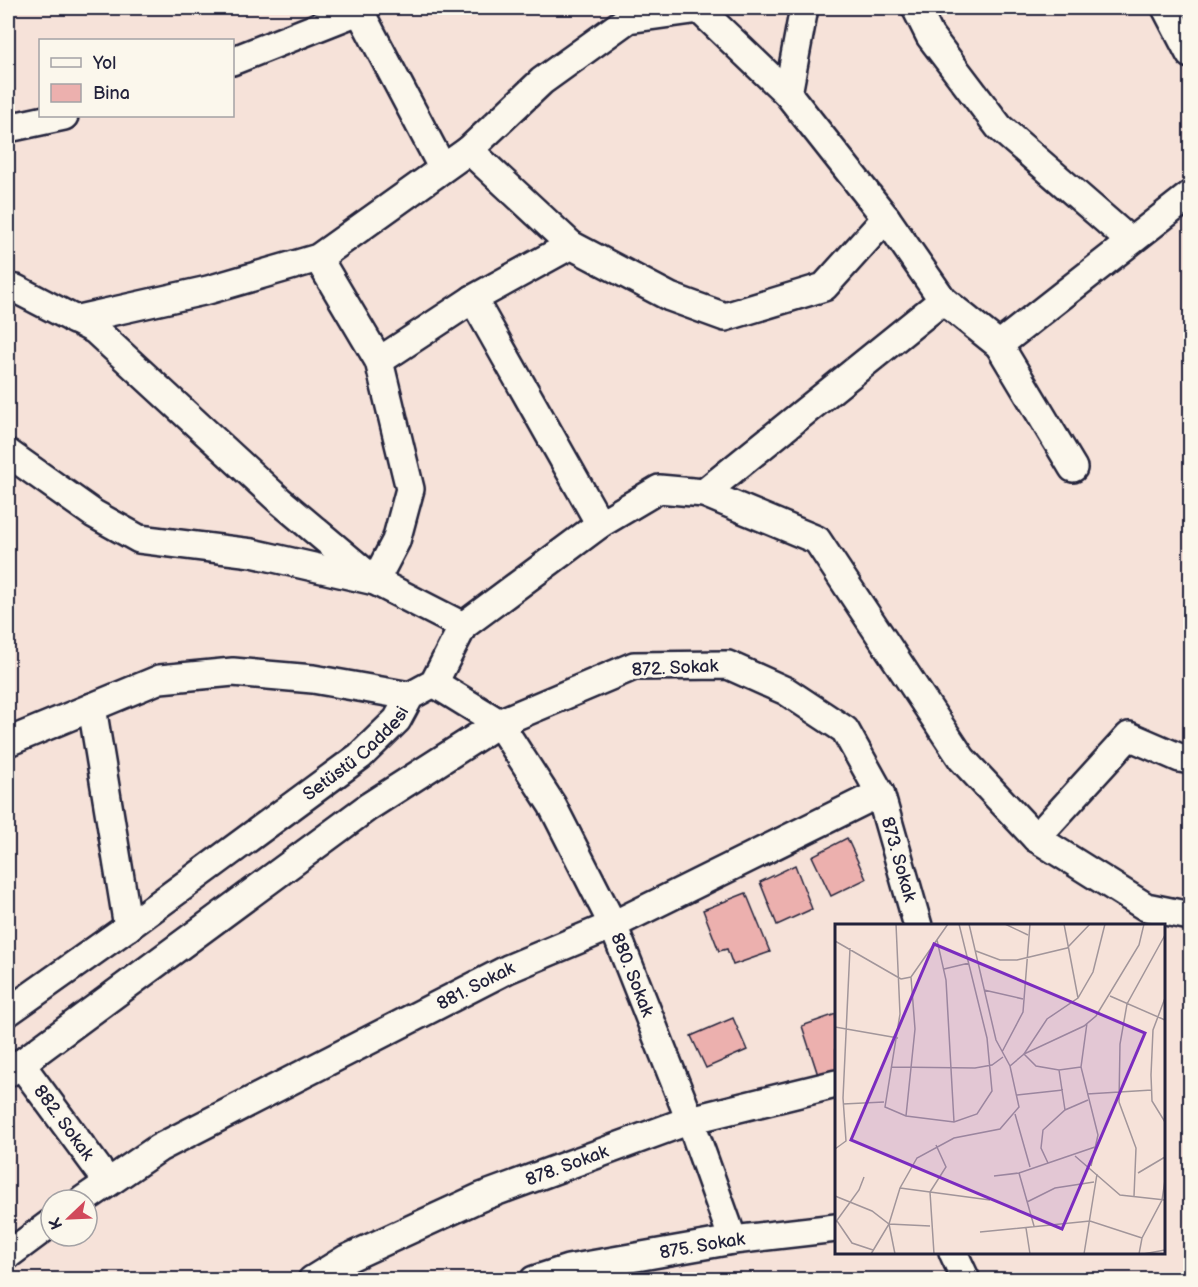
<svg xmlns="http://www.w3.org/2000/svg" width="1198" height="1287" font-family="'Balsamiq Sans',sans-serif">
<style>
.building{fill:#ecb0ae;stroke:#22223b;stroke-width:1.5}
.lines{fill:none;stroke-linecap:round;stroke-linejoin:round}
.minor-casing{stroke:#22223b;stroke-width:32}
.minor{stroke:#fbf7ec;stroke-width:27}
.labels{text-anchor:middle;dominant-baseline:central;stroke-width:6;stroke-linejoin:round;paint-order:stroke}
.street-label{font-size:18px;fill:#22223b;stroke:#fbf7ec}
.inset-road{fill:none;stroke:#a1959a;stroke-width:1.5}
.view{fill:#7b2cbf;fill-opacity:0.15;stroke:#7b2cbf;stroke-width:3}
.inset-edge{fill:none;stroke:#22223b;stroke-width:3}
</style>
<rect width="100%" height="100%" fill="#f6e2d9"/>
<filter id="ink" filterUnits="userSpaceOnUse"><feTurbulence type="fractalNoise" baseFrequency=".0167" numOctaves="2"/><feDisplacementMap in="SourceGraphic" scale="12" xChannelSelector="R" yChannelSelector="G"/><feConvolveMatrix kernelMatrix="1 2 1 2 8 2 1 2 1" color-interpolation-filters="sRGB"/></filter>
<g filter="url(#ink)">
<path class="building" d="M847,838L866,879L831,896L812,856Z
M795,865L812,909L777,925L760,882Z
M746,893L770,952L733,965L727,949L719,951L703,910Z
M836,1014V1070L818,1075L802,1026Z
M733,1018L747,1050L706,1068L691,1036Z"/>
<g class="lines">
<defs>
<g id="minor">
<path d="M358,8L442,167"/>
<path d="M916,8L930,36L999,127L1130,241"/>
<path d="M1166,8L1190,54"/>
<path d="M699,9L788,94L886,218L943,300L999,345L1073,468"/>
<path d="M232,61L366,8"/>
<path d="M788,94L804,8"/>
<path d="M8,128L64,116"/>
<path d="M469,150L571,245L670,297L725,317L824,287L886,218"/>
<path d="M8,288L16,289L95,330L279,500L375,581L396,541L410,489L379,361L318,258"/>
<path d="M473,299L600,524"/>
<path d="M74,320L208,290L318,258L469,150L542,81L628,19L707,8"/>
<path d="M999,345L1190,195"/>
<path d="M379,361L473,299L571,245"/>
<path d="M8,453L94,514L139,539L252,553L375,581L463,626"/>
<path d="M704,493L943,300"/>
<path id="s1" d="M434,683L499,723L552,805L613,925L690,1120L733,1240"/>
<path d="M92,707L128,927"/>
<path d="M8,742L160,679L233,672L313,679L410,696"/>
<path d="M1036,838L1129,736L1180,758L1190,760"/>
<path id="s2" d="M8,1012L128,927L360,756L397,720L410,696L434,683L463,626L600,524L659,489L704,493L817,540L962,759L1036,838L1146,907L1190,916"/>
<path id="s3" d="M20,1063L108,1182"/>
<path id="s4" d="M8,1073L368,807L499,723L634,666L728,665L786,691L845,730L880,793L918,926"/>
<path id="s5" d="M83,1200L159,1148L508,969L613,925L880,793"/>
<path d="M953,1252L966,1280"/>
<path d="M8,1255L51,1223"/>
<path id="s6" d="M312,1280L346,1259L481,1197L690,1120L836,1084"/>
<path id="s7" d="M534,1280L568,1269L733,1240L836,1228"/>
</g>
</defs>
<use href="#minor" class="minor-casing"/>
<use href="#minor" class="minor"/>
</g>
</g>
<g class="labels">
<g class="street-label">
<text transform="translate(675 668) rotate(-3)">872. Sokak</text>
<text stroke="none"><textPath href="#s2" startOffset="434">Setüstü Caddesi</textPath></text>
<text stroke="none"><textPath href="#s4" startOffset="1119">873. Sokak</textPath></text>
<text stroke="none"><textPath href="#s1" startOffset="362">880. Sokak</textPath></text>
<text stroke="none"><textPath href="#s5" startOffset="448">881. Sokak</textPath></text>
<text stroke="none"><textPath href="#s3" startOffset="74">882. Sokak</textPath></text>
<text stroke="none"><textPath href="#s6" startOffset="280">878. Sokak</textPath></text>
<text stroke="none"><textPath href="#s7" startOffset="172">875. Sokak</textPath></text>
</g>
</g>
<g transform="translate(835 924)">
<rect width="330" height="330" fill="#f6e2d9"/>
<path class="inset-road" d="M61,0L65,90L50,183L71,192L119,198L142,190L157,167L152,114L124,0M170,0L193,11M229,0L243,74M102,16L111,56L119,198M0,17L66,55M141,27L165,36H182L232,24L255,0M109,45L134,39M66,55L76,53L113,0M149,66L188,75M275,72L330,96M330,74L318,106L316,151L317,177L330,198M252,99L246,143L263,211L256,242M0,103L63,114M167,128L188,88L195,0M175,142L189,130L212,95L243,74L258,48L270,0M56,143L140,144L157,141L168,133M246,143L224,146L201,142L189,130L249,102L261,92L304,21L309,0M224,146L230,186M252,170L317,166M182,171L228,166M8,180L49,178M180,190L195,243M71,192L80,105L76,53M0,225L11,217L8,174L15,24M240,232L285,271L330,276M213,239L206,224L208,206L230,186L253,176M184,249L199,302M303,249L330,233M159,252L184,249L260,223M65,264L155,276M0,272L37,287L54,300L95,302M299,272L301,224L284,178L285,120L292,80L330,11M192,278L220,264L259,258M2,297L17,319L38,326M0,299L24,266L29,253M54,300L60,330M191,304L195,330M145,308L255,297L307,314M36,330L54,300L65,264L82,234L119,214L165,205L184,183L175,142L161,116L134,0M99,330L95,268L111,243L101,221M249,330L262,250M304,330L307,314L327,276L330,256M308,330L330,326"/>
<path class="view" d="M99,20L310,109L227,305L16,216Z"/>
<rect width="330" height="330" class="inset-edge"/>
</g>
<rect width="1198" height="1287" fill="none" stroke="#fbf7ec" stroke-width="30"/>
<rect x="15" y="15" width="1168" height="1257" fill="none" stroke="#22223b" stroke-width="2" filter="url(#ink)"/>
<rect x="39" y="39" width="195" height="78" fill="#fbf7ec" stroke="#a4a2a5" stroke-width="1.5"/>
<rect x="51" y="58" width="30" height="9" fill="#fbf7ec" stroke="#a4a2a5" stroke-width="1.5"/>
<text x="93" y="69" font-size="18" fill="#22223b">Yol</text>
<rect x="51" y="84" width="30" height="18" fill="#ecb0ae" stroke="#a4a2a5" stroke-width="1.5"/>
<text x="93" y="99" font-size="18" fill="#22223b">Bina</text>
<g transform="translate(69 1218) rotate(247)"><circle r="28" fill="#fbf7ec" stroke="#a4a2a5" stroke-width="1.5"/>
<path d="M0-4.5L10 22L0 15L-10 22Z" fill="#d1495b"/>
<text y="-9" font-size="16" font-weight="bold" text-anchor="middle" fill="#22223b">K</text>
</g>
</svg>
